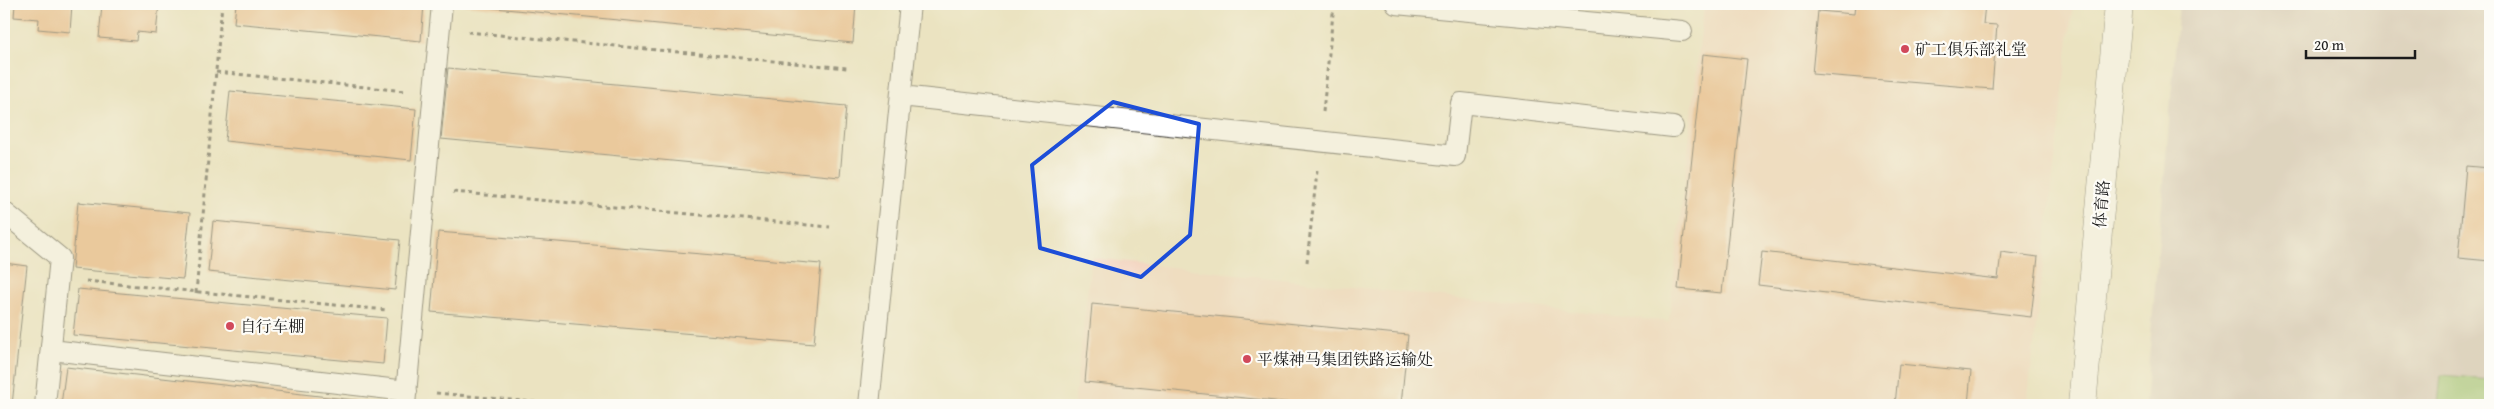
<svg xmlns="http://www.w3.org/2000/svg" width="2494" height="409" font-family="'Gentium Book Plus','Noto Serif SC',serif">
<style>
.built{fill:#f3d4bf}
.industrial{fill:#cfc0bb}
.green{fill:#93c271;stroke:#586f46}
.building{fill:#e9a870}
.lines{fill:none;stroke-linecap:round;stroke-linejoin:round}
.service-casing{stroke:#3b3a35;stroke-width:22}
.tertiary-casing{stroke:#3b3a35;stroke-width:29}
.path{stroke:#3b3a35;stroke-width:3;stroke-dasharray:4 4;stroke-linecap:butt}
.service{stroke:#fff;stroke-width:20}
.tertiary{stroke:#fff;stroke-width:28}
.marked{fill:none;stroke:#1d4ed8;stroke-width:4;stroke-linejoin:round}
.poi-dot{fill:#d1495b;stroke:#fdfcf7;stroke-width:2}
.labels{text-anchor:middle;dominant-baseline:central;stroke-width:4.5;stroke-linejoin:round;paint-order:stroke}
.poi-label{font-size:16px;fill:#1c1c1c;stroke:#fdfcf7;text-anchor:start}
.street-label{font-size:16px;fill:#1c1c1c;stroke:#fdfcf7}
</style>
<rect width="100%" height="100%" fill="#fdfcf7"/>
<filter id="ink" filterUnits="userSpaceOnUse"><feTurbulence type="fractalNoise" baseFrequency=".02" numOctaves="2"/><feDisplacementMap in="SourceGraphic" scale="10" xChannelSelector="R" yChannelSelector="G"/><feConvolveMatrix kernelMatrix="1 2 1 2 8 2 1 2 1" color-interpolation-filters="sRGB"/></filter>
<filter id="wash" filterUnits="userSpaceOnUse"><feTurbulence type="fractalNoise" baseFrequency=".0096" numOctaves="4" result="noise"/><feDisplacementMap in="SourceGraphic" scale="20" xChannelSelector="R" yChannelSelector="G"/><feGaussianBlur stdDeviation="1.12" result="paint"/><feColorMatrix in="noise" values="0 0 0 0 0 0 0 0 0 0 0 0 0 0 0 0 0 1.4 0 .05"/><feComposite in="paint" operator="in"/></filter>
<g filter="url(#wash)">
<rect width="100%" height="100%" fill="#ebe3c1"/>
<path class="built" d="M1704,4H2073L2027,405H1074L1091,258L1669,322Z"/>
<path class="industrial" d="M2179,4H2490V405H2145Z"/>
<path class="green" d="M2441,375L2490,379V405H2438Z"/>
<g id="blocks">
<path class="building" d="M15,4H72L70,32L38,29L39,19L14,17Z
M102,4H159L156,34L137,32L136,41L99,38Z
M236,4H424L421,41L234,23Z
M454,4H856L853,43Z
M1855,4H1985L1983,24L1997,25L1992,89L1812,74L1818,11L1854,14Z
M1703,54L1747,59L1722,293L1678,289Z
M448,68L846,106L840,177L441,139Z
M230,91L416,109L411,160L225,141Z
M2466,166L2490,168V261L2458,258Z
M78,202L190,213L183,279L72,269Z
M213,221L400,240L395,290L208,272Z
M438,232L821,264L814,344L431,312Z
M1762,252L1998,279L2001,252L2038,257L2031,317L1758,285Z
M4,263L27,266L12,405H4Z
M78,289L387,318L383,364L73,335Z
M1092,304L1408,335L1401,405H1315L1085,382Z
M1899,364L1971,371L1968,405H1895Z
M66,367L372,402V405H61Z"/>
</g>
</g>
<g filter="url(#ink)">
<use href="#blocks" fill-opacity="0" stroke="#3b3a35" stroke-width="1"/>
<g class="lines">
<defs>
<path id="service" d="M1396,4L1682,31
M901,96L1455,156L1461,103L1673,127
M4,212L60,258L45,405
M51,350L407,391
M405,405L442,4
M869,405L910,4"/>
<path id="tertiary" d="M2082,405L2119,4"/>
</defs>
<use href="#service" class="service-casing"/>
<use href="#tertiary" class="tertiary-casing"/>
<path class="path" d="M468,32L847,68
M216,72L405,91
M1323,112L1334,4
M453,192L830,227
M1307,262L1317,171
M86,281L386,310
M196,293L222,4
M436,393L565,405"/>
<use href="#service" class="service"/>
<use href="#tertiary" class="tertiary"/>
</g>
</g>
<path d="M0 0H2494V409H0ZM1113,102L1199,124L1190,235L1141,277L1040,248L1032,165Z" fill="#ebe3c1" fill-opacity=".55" fill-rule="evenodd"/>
<path class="marked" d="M1113,102L1199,124L1190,235L1141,277L1040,248L1032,165Z"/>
<g class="poi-dot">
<circle cx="1905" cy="49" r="5"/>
<circle cx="230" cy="326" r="5"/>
<circle cx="1247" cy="359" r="5"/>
</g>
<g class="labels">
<g class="poi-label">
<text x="1915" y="49">矿工俱乐部礼堂</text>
<text x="240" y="326">自行车棚</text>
<text x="1257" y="359">平煤神马集团铁路运输处</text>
</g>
<g class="street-label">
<text transform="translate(2101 204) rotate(-85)">体育路</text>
</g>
</g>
<rect width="2494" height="409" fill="none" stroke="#fdfcf7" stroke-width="20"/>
<path d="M2306 50v8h109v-8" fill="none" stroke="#1c1c1c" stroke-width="2.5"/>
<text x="2314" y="50" font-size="15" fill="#1c1c1c" stroke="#fdfcf7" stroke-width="4" paint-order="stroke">20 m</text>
</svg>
